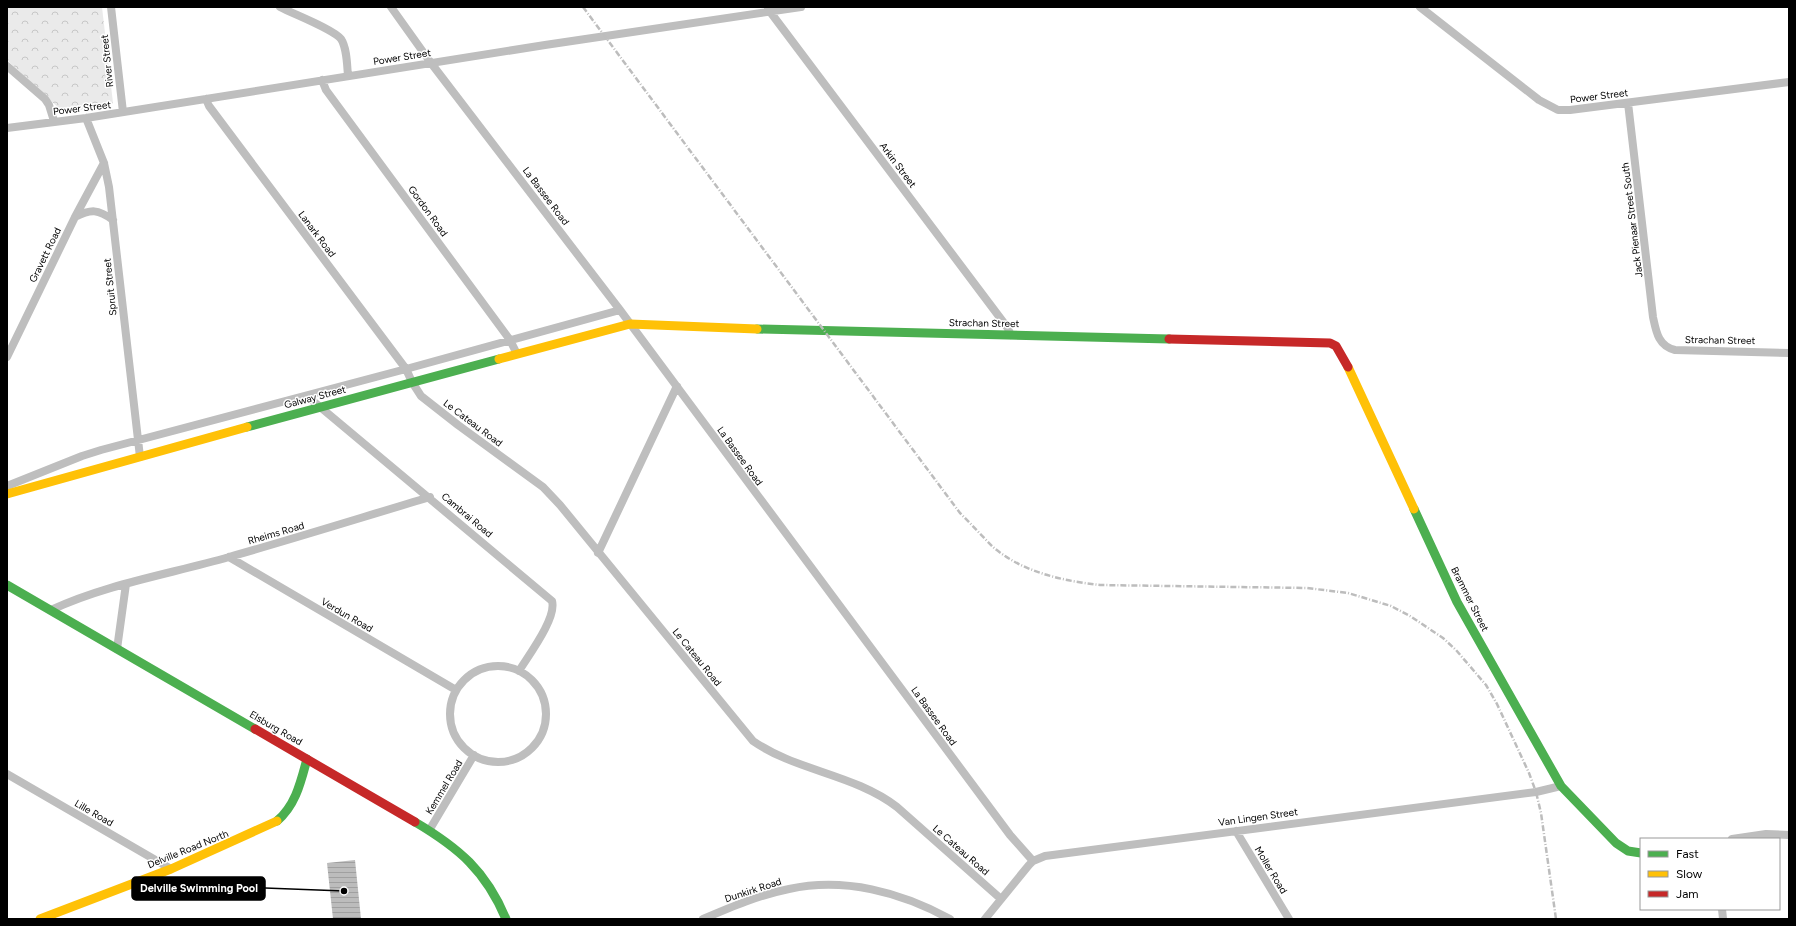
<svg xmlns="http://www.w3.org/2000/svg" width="1796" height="926" font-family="Figtree,sans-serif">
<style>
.park{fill:url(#park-crowns)}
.water{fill:url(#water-rules)}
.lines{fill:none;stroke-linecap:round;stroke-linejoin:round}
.street{stroke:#bebebe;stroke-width:8}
.fast{stroke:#4caf50;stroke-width:9}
.slow{stroke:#ffc107;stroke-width:9}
.jam{stroke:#c62828;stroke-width:9}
.rail{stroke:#bdbdbd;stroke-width:2.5;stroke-dasharray:6 2 1 2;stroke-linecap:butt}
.labels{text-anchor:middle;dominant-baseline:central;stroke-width:3;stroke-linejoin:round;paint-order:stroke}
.street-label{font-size:10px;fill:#000;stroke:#fff}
.leader{fill:none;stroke:#000;stroke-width:1.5}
.callout-dot{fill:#000;stroke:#fff;stroke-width:1.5}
.callout{fill:#000;stroke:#000;stroke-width:1.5}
.callout-label{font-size:11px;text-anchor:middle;font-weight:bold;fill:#fff}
</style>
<defs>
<pattern id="park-crowns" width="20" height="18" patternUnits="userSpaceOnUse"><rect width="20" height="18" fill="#eaeaea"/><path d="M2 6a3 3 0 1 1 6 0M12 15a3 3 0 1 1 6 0" fill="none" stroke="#c7c7c7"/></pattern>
<pattern id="water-rules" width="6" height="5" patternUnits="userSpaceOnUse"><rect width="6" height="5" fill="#bcbcbc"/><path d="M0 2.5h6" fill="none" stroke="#a0a0a0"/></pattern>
</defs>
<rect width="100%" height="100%" fill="#fff"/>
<path class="park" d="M7,7H102L113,103L104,106L64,113L7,60Z"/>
<path class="water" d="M355,860L361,919H333L327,863Z"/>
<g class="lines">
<path class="street" d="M111,7L123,112
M280,7C293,14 333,29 341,39C347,48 347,65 348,76
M391,7L431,63L620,310L1010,835L1033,861
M1420,7L1539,100L1558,110H1570L1789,82
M768,9L1007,327L1011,335
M7,66L45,99L49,105L54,121
M322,80L326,90L510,340L517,354
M206,99L209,106L406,369L412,382L421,396L458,425L543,487L560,505L753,741C796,771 854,774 897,807L1001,899
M1628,103L1653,317C1656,331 1658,346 1675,350L1789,353
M86,118L104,163L109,187L140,457
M7,128L86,118L545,45L801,7
M75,217C91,209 98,209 113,220
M7,357L75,217L104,163
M307,396L552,601C557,618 528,656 519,671
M7,486L82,456L101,450L406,369L620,310
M598,553L677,386
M229,557L456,690
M51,610C107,584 170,574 229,557C296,538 363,517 430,497
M117,649L126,584
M450 714a48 48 0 1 1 96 0a48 48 0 1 1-96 0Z
M7,774L171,869
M430,829L474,755
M1236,831L1289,919
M1732,839L1766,834L1789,835
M1722,909L1723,919
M703,919C731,907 759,895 789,889C844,877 901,892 950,919
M985,919L1029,865L1033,861L1045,856L1536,792L1561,786"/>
<path class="fast" d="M757,329L1169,339
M247,427L499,359
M1414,509L1457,602L1561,786L1616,843L1628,851L1641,853
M7,585L255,729
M277,821C296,805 301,781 307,759
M415,822C459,848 486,871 506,919"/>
<path class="slow" d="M499,359L630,324L757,329
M1348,367L1414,509
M7,494L247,427
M40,919L171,869L277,821"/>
<path class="jam" d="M1169,339L1330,343L1336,346L1348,367
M255,729L415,822"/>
<path class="rail" d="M583,7L960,513C971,524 982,536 993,547C1022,572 1063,581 1100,585L1307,588L1348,593L1391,606L1410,616L1443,638L1456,650L1486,685L1497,704L1529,773L1536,792L1541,813L1556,919"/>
</g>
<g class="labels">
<g class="street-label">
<text transform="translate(402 57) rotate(-9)">Power Street</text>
<text transform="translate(107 61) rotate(-96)">River Street</text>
<text transform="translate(1599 96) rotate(-7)">Power Street</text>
<text transform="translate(82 108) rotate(-7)">Power Street</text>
<text transform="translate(898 165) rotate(53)">Arkin Street</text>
<text transform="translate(546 196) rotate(53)">La Bassee Road</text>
<text transform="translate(428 211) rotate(54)">Gordon Road</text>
<text transform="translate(1632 220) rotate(-97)">Jack Pienaar Street South</text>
<text transform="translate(317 234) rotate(53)">Lanark Road</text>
<text transform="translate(45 255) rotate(-64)">Gravett Road</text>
<text transform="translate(110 287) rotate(-96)">Spruit Street</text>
<text transform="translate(984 323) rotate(1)">Strachan Street</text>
<text transform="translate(1720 340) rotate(1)">Strachan Street</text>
<text transform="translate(315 397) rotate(-15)">Galway Street</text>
<text transform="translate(473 423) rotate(37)">Le Cateau Road</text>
<text transform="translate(740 456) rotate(54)">La Bassee Road</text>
<text transform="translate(467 515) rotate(40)">Cambrai Road</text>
<text transform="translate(276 533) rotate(-16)">Rheims Road</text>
<text transform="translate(1470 599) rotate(63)">Brammer Street</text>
<text transform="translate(347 615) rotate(30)">Verdun Road</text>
<text transform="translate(697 657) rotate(51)">Le Cateau Road</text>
<text transform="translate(934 716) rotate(54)">La Bassee Road</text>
<text transform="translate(276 728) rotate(30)">Elsburg Road</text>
<text transform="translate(444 787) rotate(-59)">Kemmel Road</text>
<text transform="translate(94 813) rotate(30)">Lille Road</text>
<text transform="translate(1258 817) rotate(-8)">Van Lingen Street</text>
<text transform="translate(188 849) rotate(-22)">Delville Road North</text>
<text transform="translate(961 850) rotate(41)">Le Cateau Road</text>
<text transform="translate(1271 870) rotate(59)">Moller Road</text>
<text transform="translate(753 890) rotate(-18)">Dunkirk Road</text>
</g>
</g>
<path class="leader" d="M344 891L265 888"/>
<circle class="callout-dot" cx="344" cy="891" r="4"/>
<rect class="callout" x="132" y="877" width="133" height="23" rx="4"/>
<g class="callout-label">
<text x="199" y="892">Delville Swimming Pool</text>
</g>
<rect width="1796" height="926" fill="none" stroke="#000000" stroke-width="16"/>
<rect x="1640" y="838" width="140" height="72" fill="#ffffff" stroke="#999999"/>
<rect x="1648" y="851" width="20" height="6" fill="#4caf50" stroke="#999999"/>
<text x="1676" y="858" font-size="12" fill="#000000">Fast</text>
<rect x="1648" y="871" width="20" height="6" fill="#ffc107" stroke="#999999"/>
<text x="1676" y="878" font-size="12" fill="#000000">Slow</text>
<rect x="1648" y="891" width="20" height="6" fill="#c62828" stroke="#999999"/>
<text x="1676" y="898" font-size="12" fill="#000000">Jam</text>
</svg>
